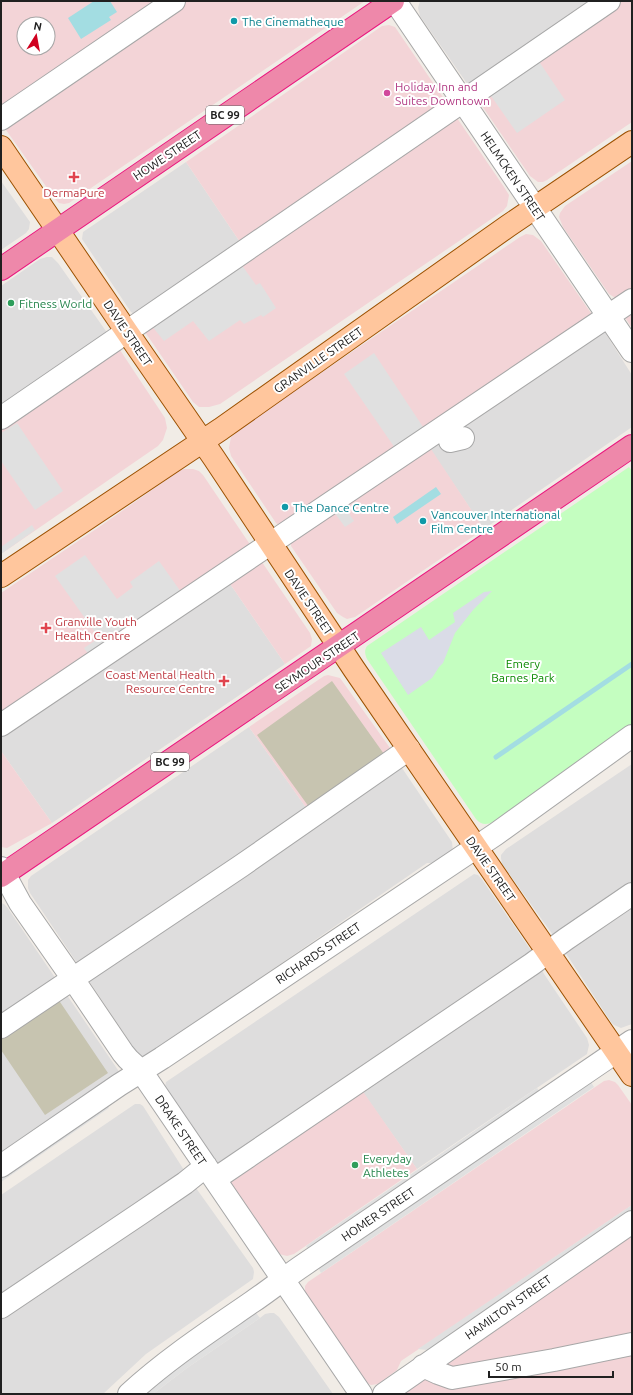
<svg xmlns="http://www.w3.org/2000/svg" width="633" height="1395" font-family="Ubuntu,sans-serif">
<style>
.residential{fill:#dedddd}
.commercial{fill:#f3d4d7;fill-rule:evenodd}
.construction{fill:#c7c4b0}
.park{fill:#c4fec0}
.parking{fill:#e0e0e0}
.plaza{fill:#dadce7}
.water{fill:#a3dde2}
.lines{fill:none;stroke-linecap:round;stroke-linejoin:round}
.stream{stroke:#a3dde2;stroke-width:5}
.minor-casing{stroke:#a7a7a7;stroke-width:24}
.major-casing{stroke:#9c5100;stroke-width:24}
.highway-casing{stroke:#ea187f;stroke-width:24}
.minor{stroke:#fff;stroke-width:22}
.major{stroke:#ffc69d;stroke-width:22}
.highway{stroke:#e8a;stroke-width:22}
.culture-dot{fill:#0f9aa8;stroke:#fff;stroke-width:1.5}
.hotel-dot{fill:#d1479c;stroke:#fff;stroke-width:1.5}
.health-dot{fill:#e0444e;stroke:#fff;stroke-width:1.5}
.leisure-dot{fill:#2e9e5b;stroke:#fff;stroke-width:1.5}
.labels{text-anchor:middle;dominant-baseline:central;stroke-width:4;stroke-linejoin:round;paint-order:stroke}
.shield{fill:#fff;stroke:#636363;stroke-width:1}
.shield-label{font-size:11px;font-weight:bold;fill:#202020}
.culture-label{font-size:12px;fill:#0d838f;stroke:#fff;text-anchor:start}
.hotel-label{font-size:12px;fill:#b23c85;stroke:#fff;text-anchor:start}
.street-label{font-size:12px;fill:#202020;stroke:#fff}
.health-label{font-size:12px;fill:#be3a42;stroke:#fff}
.leisure-label{font-size:12px;fill:#27864d;stroke:#fff;text-anchor:start}
.park-label{font-size:12px;fill:#0b8a02;stroke:#fff}
</style>
<rect width="100%" height="100%" fill="#f1ece6"/>
<path class="residential" d="M420,1H609L468,85L420,16L418,8Z
M186,162L246,251L134,314L131,312L82,239L83,232Z
M1,181L30,222L29,229L26,233L1,250Z
M47,257H52L58,263L108,334L1,418V286L40,259Z
M604,331L632,375V427L484,529L424,440Z
M224,575L285,664L52,823L1,751V725Z
M249,727L312,816L399,766L402,768L452,842L453,852L436,863H427L145,1057H142L136,1051L30,893L28,888V880L31,876Z
M632,764V1024L621,1028L614,1025L611,1022L563,949L502,864L501,858V855L506,849Z
M474,874L478,875L481,878L530,949L544,974L587,1038L589,1045L587,1054L417,1169L357,1084L223,1174L165,1087L166,1082Z
M1,903L4,904L7,907L120,1073L1,1155Z
M135,1104H140L143,1106L191,1181L253,1268L254,1272L253,1279L146,1354L103,1394H1V1195Z
M270,1313H274L279,1317L333,1394H153L187,1368L260,1318L265,1314Z"/>
<path class="commercial" d="M1,1H365L69,203L64,204L59,203L55,199L6,130L1,109ZM24,24H48V48H24Z
M609,1H632V122L547,180L543,182H538L530,176L480,103Z
M389,25L395,27L504,187L509,195L507,206L503,211L220,404L209,407H199L193,402L145,332L246,251L186,162L382,26Z
M632,161V328L626,319L617,299L609,294L563,227L559,217L560,213L565,206Z
M526,234L533,235L541,241L593,316L425,440L484,529L355,617L347,619L343,617L337,613L291,546V541L280,526L276,523L231,456L229,448L231,437L242,427L520,237Z
M118,347L165,418L167,428L163,440L158,446L1,554V418Z
M184,469H193L199,471L203,475L310,633L312,639L311,646L285,664L224,575L1,725V593L102,525L179,471Z
M328,675L340,678L390,748V752L312,816L249,727L324,676Z
M1,751L52,823L7,848L1,847Z
M609,1080L615,1082L618,1085L632,1105V1205L401,1361L397,1370L378,1384L371,1385L367,1383L305,1293V1286L308,1282L604,1081Z
M357,1083L417,1169L294,1254L287,1256L279,1254L223,1174Z
M632,1235V1337L452,1371L444,1365Z
M632,1348V1394H397L423,1379Z"/>
<path class="construction" d="M332,681L384,754L309,807L257,735Z
M56,996L108,1073L45,1115L1,1050V1034Z"/>
<path class="park" d="M629,467L632,471V725L494,822C486,825 481,825 476,819L367,659C365,654 364,651 367,646Z"/>
<path class="parking" d="M538,60L565,100L517,133L489,93Z
M241,264L256,285L260,283L276,308L263,317L261,315L244,324L240,320L209,341L193,321L164,341L151,325Z
M374,353L425,430L397,451L344,374Z
M17,423L63,491L35,510L1,461V433Z
M343,505L354,521L345,527L334,512Z
M32,525L35,530L1,554V547Z
M85,555L117,599L133,587L130,582L159,561L186,599L93,661L84,648L99,638L55,576Z
M591,1082L594,1087L321,1273L318,1267Z
M537,1088L540,1092L309,1251L306,1246Z
M106,1103L109,1108L1,1182V1174Z
M632,1205V1218L437,1351L418,1349Z
M256,1313L260,1318L187,1368L153,1394H144L169,1373Z"/>
<path class="plaza" d="M492,591L473,610L455,633L443,663L439,667L432,678L408,695L381,653L421,627L429,640L455,622L453,613L484,592Z"/>
<path class="water" d="M94,1H110L117,12L109,17L111,20L81,39L68,18Z
M436,487L441,494L397,524L393,517Z"/>
<g class="lines">
<path class="stream" d="M496,757L632,664"/>
<defs>
<path id="minor" d="M395,1L632,351
M1,119L174,1
M1,418L609,1
M450,441L463,438
M1,725L632,300
M1,868L20,903L73,979L123,1053L128,1059L141,1071L361,1394
M1,1027L241,866L409,749
M1,1166L119,1085L162,1058L496,834L632,736
M215,1179L532,964L566,939L632,894
M1,1307L141,1213L185,1183L206,1166
M423,1366L438,1373L452,1378L554,1360L632,1344
M129,1394C167,1359 210,1331 252,1302C270,1290 287,1276 305,1264L632,1041
M384,1394L632,1222"/>
<path id="major" d="M1,147L127,332L214,458L354,669L632,1075
M1,576L221,429L508,226L632,142"/>
<path id="highway" d="M1,269L393,1
M1,876L632,446"/>
</defs>
<use href="#minor" class="minor-casing"/>
<use href="#major" class="major-casing"/>
<use href="#highway" class="highway-casing"/>
<use href="#minor" class="minor"/>
<use href="#major" class="major"/>
<use href="#highway" class="highway"/>
</g>
<g class="culture-dot">
<circle cx="234" cy="21" r="4"/>
<circle cx="285" cy="507" r="4"/>
<circle cx="423" cy="521" r="4"/>
</g>
<circle class="hotel-dot" cx="387" cy="93" r="4"/>
<g class="health-dot">
<path d="M72 171h4v4h4v4h-4v4h-4v-4h-4v-4h4z"/>
<path d="M44 622h4v4h4v4h-4v4h-4v-4h-4v-4h4z"/>
<path d="M222 675h4v4h4v4h-4v4h-4v-4h-4v-4h4z"/>
</g>
<g class="leisure-dot">
<circle cx="11" cy="303" r="4"/>
<circle cx="355" cy="1165" r="4"/>
</g>
<g class="labels">
<g class="shield">
<rect x="206" y="106" width="38" height="18" rx="3"/>
<rect x="151" y="753" width="38" height="18" rx="3"/>
</g>
<g class="shield-label">
<text x="225" y="115">BC 99</text>
<text x="170" y="762">BC 99</text>
</g>
<g class="culture-label">
<text x="242" y="21">The Cinematheque</text>
<text x="293" y="507">The Dance Centre</text>
<text x="431" y="514">Vancouver International<tspan x="431" dy="14">Film Centre</tspan></text>
</g>
<g class="hotel-label">
<text x="395" y="86">Holiday Inn and<tspan x="395" dy="14">Suites Downtown</tspan></text>
</g>
<g class="street-label">
<text transform="translate(167 155) rotate(-34)">HOWE STREET</text>
<text transform="translate(513 176) rotate(56)">HELMCKEN STREET</text>
<text transform="translate(128 333) rotate(56)">DAVIE STREET</text>
<text transform="translate(318 360) rotate(-35)">GRANVILLE STREET</text>
<text transform="translate(309 602) rotate(56)">DAVIE STREET</text>
<text transform="translate(317 662) rotate(-34)">SEYMOUR STREET</text>
<text transform="translate(491 869) rotate(55)">DAVIE STREET</text>
<text transform="translate(318 953) rotate(-34)">RICHARDS STREET</text>
<text transform="translate(181 1130) rotate(56)">DRAKE STREET</text>
<text transform="translate(378 1214) rotate(-34)">HOMER STREET</text>
<text transform="translate(508 1307) rotate(-35)">HAMILTON STREET</text>
</g>
<g class="health-label">
<text x="74" y="192">DermaPure</text>
<text x="55" y="621" text-anchor="start">Granville Youth<tspan x="55" dy="14">Health Centre</tspan></text>
<text x="215" y="674" text-anchor="end">Coast Mental Health<tspan x="215" dy="14">Resource Centre</tspan></text>
</g>
<g class="leisure-label">
<text x="19" y="303">Fitness World</text>
<text x="363" y="1158">Everyday<tspan x="363" dy="14">Athletes</tspan></text>
</g>
<g class="park-label">
<text x="523" y="663">Emery<tspan x="523" dy="14">Barnes Park</tspan></text>
</g>
</g>
<rect width="633" height="1395" fill="none" stroke="#202020" stroke-width="4"/>
<g transform="translate(36 36) rotate(11)"><circle r="19" fill="#ffffff" stroke="#a6a6a6"/>
<path d="M0-3L7 15L0 10L-7 15Z" fill="#d0001f"/>
<text y="-6" font-size="11" font-weight="bold" text-anchor="middle" fill="#202020">N</text>
</g>
<path d="M489 1371v6h124v-6" fill="none" stroke="#202020" stroke-width="2"/>
<text x="495" y="1371" font-size="12" fill="#202020" stroke="#ffffff" stroke-width="3" paint-order="stroke">50 m</text>
</svg>
